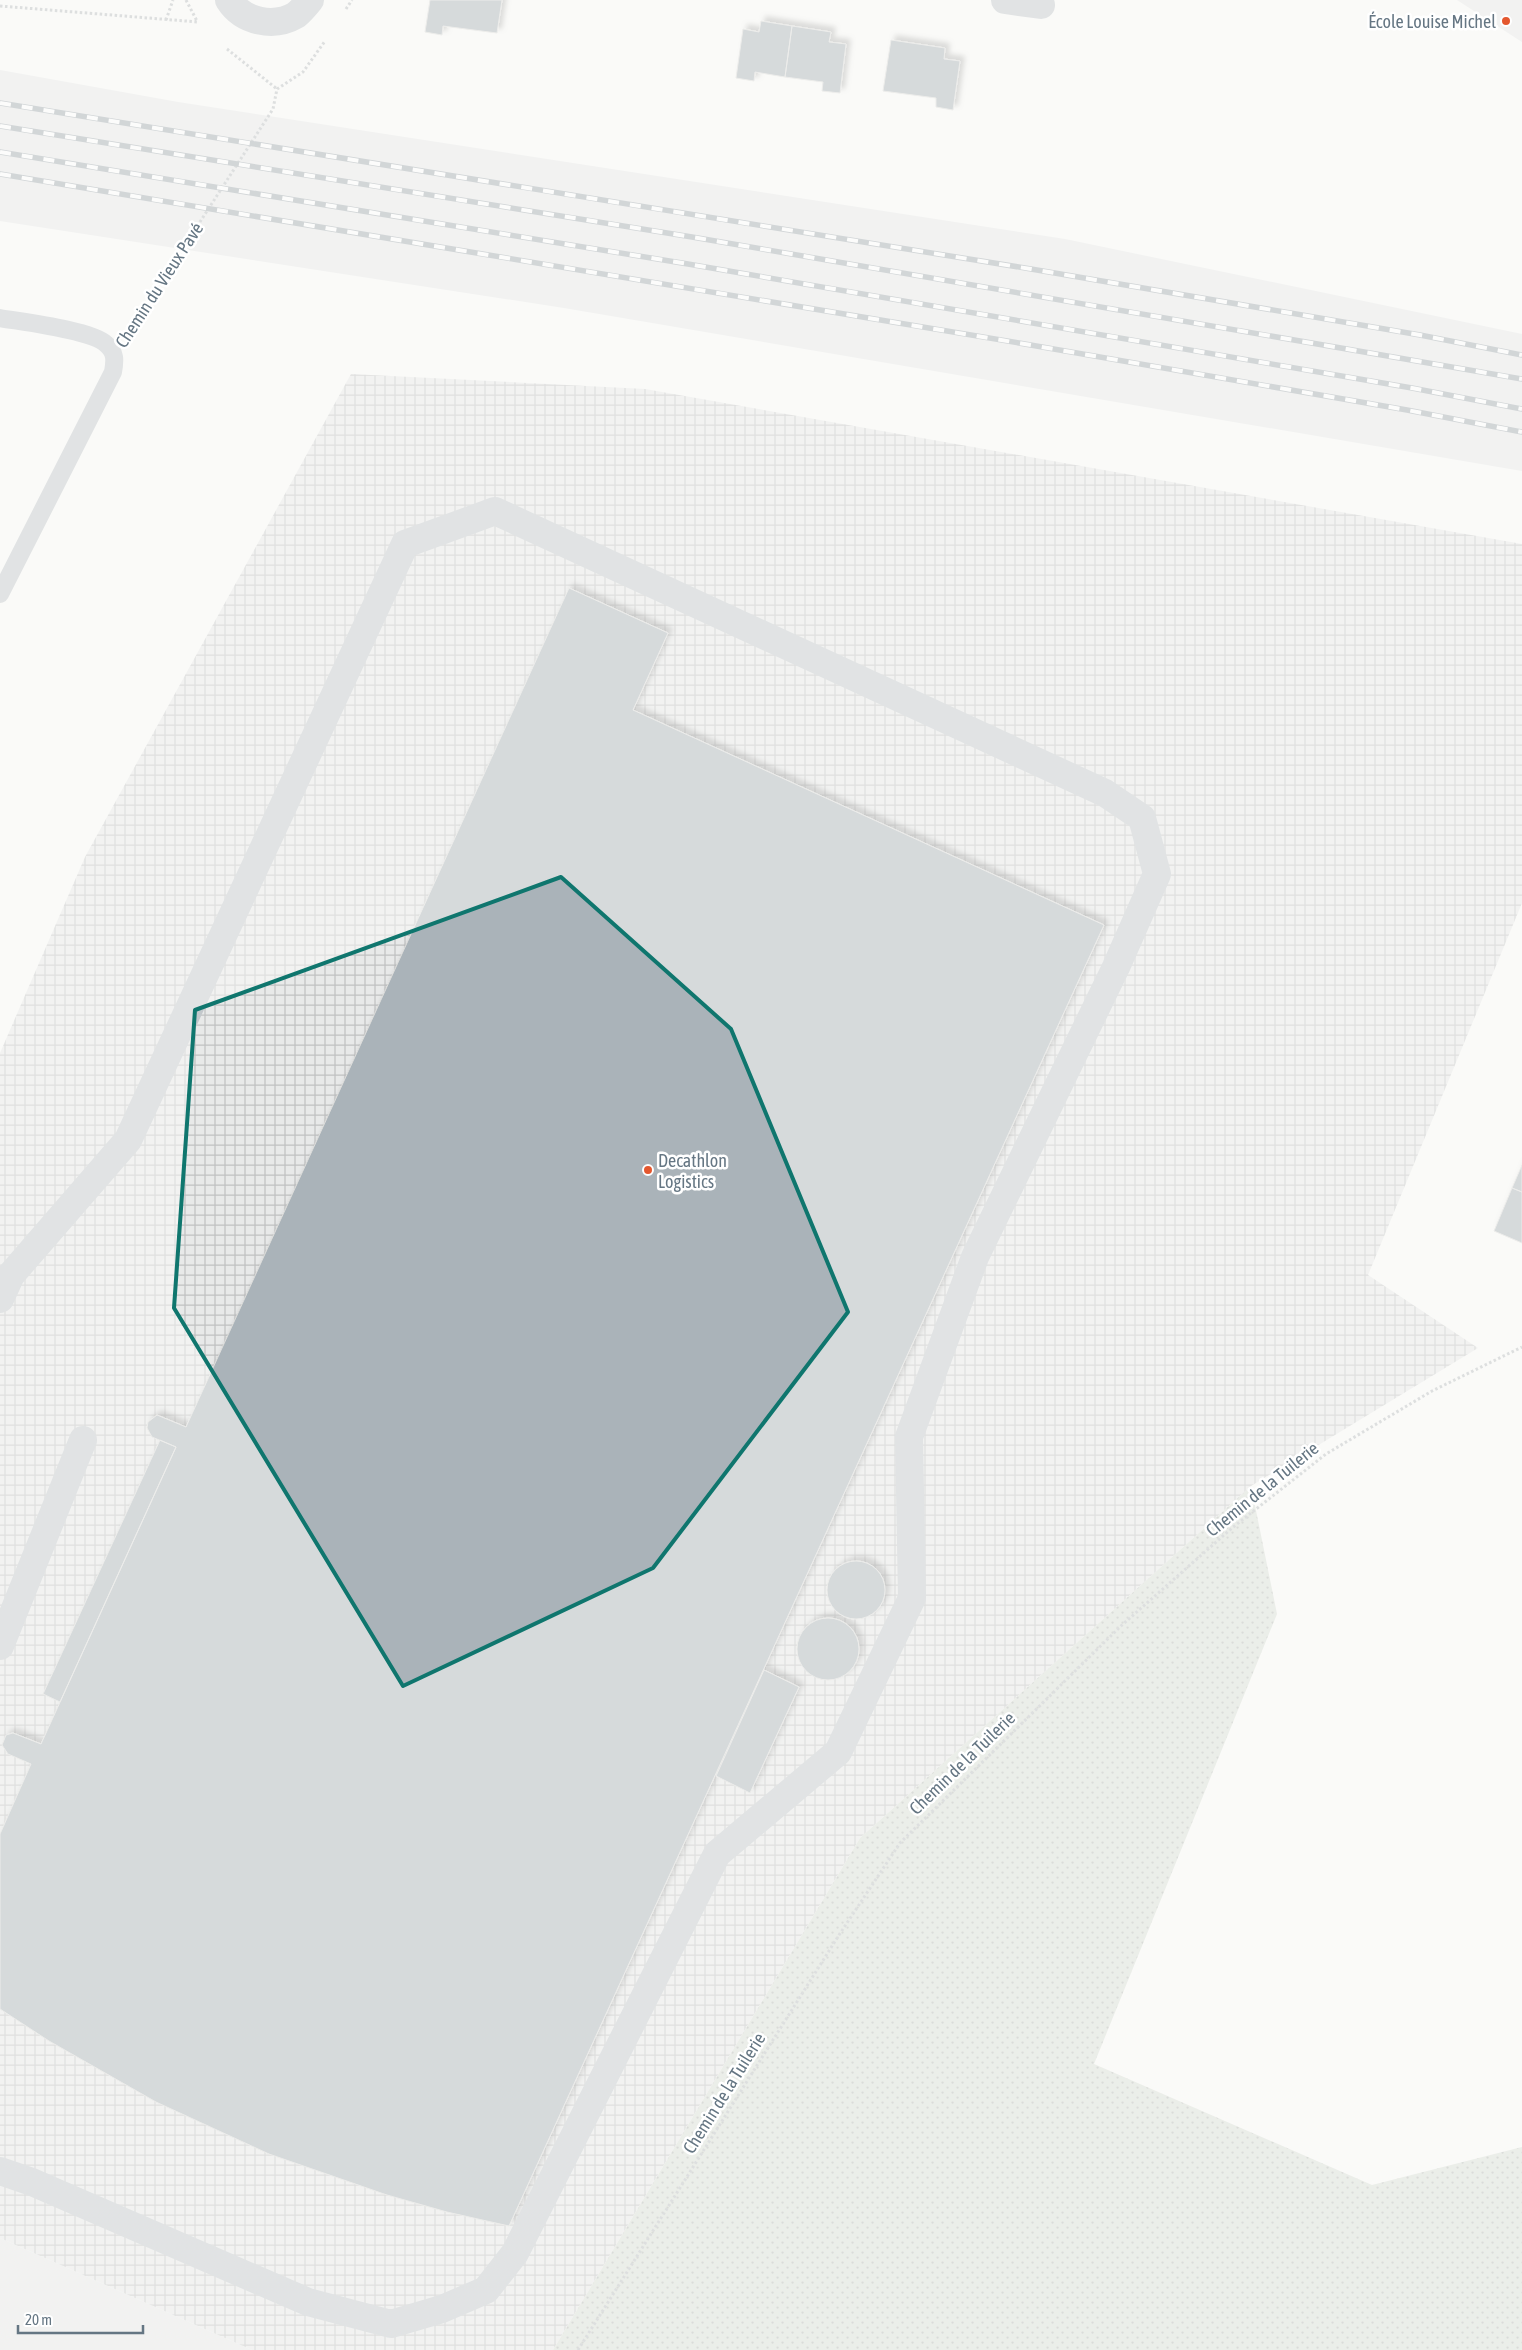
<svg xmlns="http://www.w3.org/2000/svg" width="1522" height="2350" font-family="'Asap Condensed',sans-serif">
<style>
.built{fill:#e8e9e9}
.industrial{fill:url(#industrial-grid)}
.park{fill:url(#park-dots)}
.building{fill:#aab3b9;stroke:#dcdcda;filter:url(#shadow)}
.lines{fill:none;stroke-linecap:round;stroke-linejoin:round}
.path{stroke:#bbbfc2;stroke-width:3;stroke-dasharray:2.5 2.5;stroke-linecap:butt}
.lane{stroke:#c3c8cc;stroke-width:18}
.street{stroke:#c3c8cc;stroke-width:28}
.rail-casing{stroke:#a2aab0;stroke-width:5.5}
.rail{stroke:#fff;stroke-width:4;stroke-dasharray:11;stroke-linecap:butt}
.marked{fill:none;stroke:#0f766e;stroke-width:4;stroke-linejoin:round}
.poi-dot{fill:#e4572e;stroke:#fff;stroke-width:2}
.labels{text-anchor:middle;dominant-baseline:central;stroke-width:5;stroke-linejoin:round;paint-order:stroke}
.poi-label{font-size:18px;fill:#657683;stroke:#fff;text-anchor:end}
.street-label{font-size:18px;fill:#657683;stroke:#fff}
</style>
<defs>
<pattern id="industrial-grid" width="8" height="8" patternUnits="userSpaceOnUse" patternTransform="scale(1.25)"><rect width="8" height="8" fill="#e8e9e9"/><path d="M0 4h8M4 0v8" fill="none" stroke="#c0c1c2"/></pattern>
<pattern id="park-dots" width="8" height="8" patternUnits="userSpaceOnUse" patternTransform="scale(1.25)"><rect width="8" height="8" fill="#dadfd7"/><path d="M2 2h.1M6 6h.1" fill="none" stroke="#b4b9b4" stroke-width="1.8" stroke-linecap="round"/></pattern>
<filter id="shadow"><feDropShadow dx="4.5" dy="-4.5" stdDeviation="2.5" flood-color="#0004"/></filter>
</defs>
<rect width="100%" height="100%" fill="#fafaf8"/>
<path class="built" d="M1457,0H1522V42Z
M0,70L178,102L1065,239L1522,334V471L564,308L0,221Z
M0,2238L252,2350H0Z"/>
<path class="industrial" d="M351,374L645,389L1522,544V903L1368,1275L1478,1348L1251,1486L860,1838L553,2350H252L0,2238V1053L85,857Z"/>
<path class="park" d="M1251,1486L1277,1614L1094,2064L1372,2185L1522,2147V2350H553L860,1838Z"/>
<path class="building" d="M430,0H502L497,33L443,26L442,35L425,32Z
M761,21L792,26L785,77L755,72L754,81L736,78L743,29L759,32Z
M792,26L831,32L829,42L846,44L840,93L822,91L823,82L785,77Z
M891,40L945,48L944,59L960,61L953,110L936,107V98L883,91Z
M569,588L668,633L633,710L1104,925L509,2226L447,2212L387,2195L269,2154L156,2102L49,2041L0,2009V1834L31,1764L8,1754L2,1745L6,1735L13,1733L41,1744L176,1447L152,1437L147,1428L148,1422L157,1415L186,1427Z
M1522,1165V1192L1512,1188Z
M1512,1188L1522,1192V1243L1494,1231Z
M160,1440L176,1447L60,1702L43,1694Z
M827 1590a29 29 0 1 1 58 0a29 29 0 1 1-58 0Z
M797 1649a31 31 0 1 1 62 0a31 31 0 1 1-62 0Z
M764,1670L799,1687L750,1793L716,1776Z"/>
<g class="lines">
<path class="path" d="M186,0L197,21
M0,6L198,22
M346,9L352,0
M166,20L173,0
M227,49L277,89
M132,327L273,109L277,89L303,72L325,41
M578,2350L839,1935L900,1843L1122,1625L1232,1528L1326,1454L1432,1391L1522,1347"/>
<path class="lane" d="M0,318C23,322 91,330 106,344C116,352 115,361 113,372L0,594"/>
<path class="street" d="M229,0C243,22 274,28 296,15C301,11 306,5 310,0
M1005,0L1041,5
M0,1299L11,1275L128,1140L405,544L495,511L1105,793L1142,818L1157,874L1116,967L975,1257L909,1437L912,1598L838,1752L717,1854L515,2253L486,2290L442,2309L391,2324L308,2302L32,2182L0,2171
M0,1646L83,1440"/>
<defs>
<path id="rail" d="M0,103L1031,269L1420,335L1522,355
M0,126L692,237L1522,379
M0,152L688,264L1412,388L1522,409
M0,174L1019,343L1407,410L1522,432"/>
</defs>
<use href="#rail" class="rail-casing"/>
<use href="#rail" class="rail"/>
</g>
<path d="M0 0H1522V2350H0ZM561,877L731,1029L848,1312L653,1568L403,1686L174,1308L195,1010Z" fill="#fafaf8" fill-opacity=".55" fill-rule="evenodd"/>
<path class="marked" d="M561,877L731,1029L848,1312L653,1568L403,1686L174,1308L195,1010Z"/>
<g class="poi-dot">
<circle cx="1506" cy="21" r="5"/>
<circle cx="648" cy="1170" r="5"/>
</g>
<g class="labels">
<g class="poi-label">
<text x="1496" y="21">École Louise Michel</text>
<text x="658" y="1160" text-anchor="start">Decathlon<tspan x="658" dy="21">Logistics</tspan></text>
</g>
<g class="street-label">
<text transform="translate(159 285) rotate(-57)">Chemin du Vieux Pavé</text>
<text transform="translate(1262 1489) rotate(-39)">Chemin de la Tuilerie</text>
<text transform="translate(962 1763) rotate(-44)">Chemin de la Tuilerie</text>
<text transform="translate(724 2093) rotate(-58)">Chemin de la Tuilerie</text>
</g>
</g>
<path d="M18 2325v8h125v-8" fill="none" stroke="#657683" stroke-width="2.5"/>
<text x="25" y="2325" font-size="15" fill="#657683" stroke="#ffffff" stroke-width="4" paint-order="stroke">20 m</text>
</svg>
